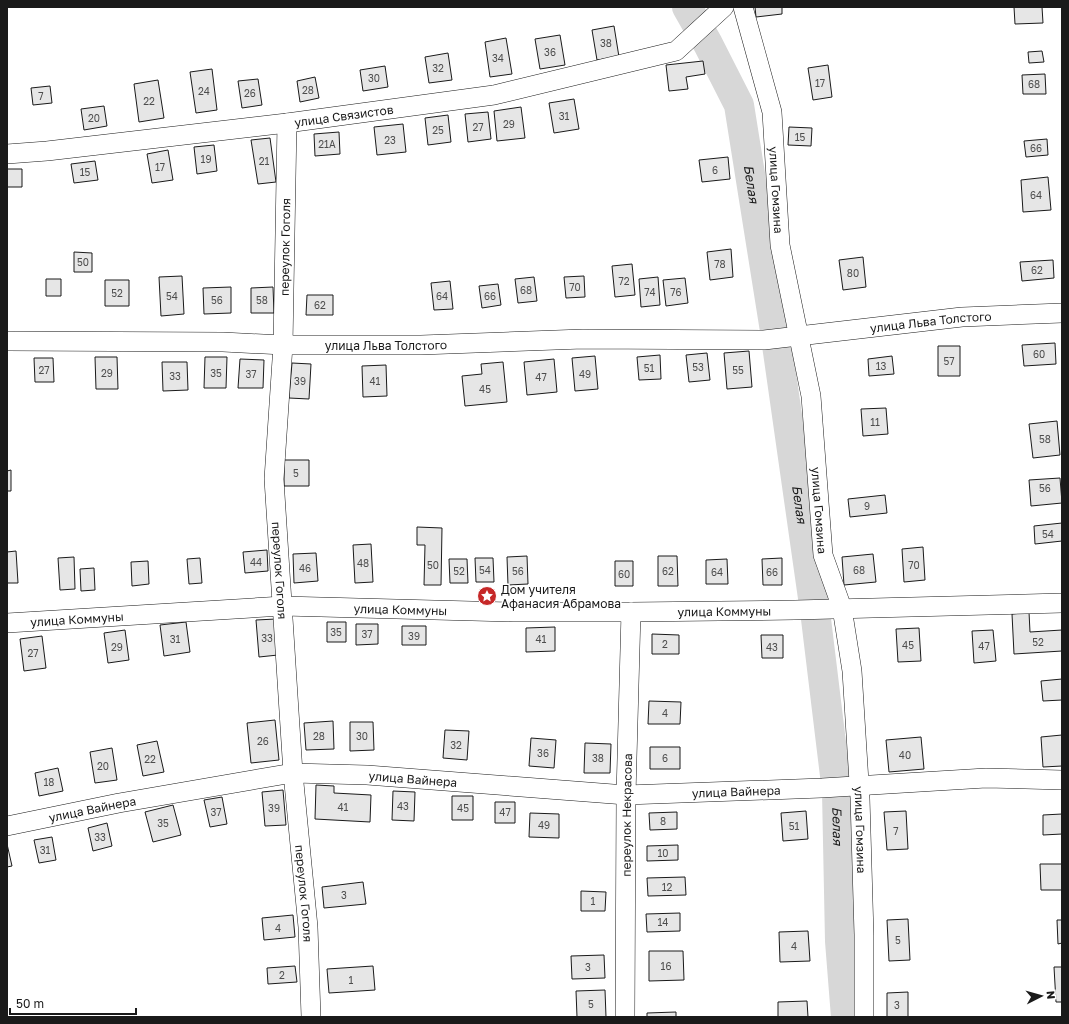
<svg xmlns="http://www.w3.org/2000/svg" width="1069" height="1024" font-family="'Golos Text',sans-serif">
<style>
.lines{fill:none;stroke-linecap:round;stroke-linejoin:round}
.river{stroke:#d7d7d7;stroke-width:30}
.building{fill:#e6e6e6;stroke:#1a1a1a}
.minor-casing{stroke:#1a1a1a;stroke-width:20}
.minor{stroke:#fff;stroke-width:19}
.labels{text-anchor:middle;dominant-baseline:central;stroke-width:3;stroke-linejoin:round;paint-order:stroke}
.number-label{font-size:10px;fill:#4d4d4d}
.street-label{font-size:12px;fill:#1a1a1a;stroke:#fff}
.poi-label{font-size:12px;fill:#1a1a1a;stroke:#fff;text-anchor:start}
.water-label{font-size:13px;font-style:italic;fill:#1a1a1a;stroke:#fff}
</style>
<rect width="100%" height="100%" fill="#fff"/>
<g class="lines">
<path class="river" id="s1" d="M687,7L708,44L739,105L775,331L816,619L837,792L840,941L846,1017"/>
</g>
<path class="building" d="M755,7H782V14L756,17Z
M1014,7H1042L1043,23L1015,24Z
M614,26L619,57L597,60L592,30Z
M560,35L565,65L540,69L535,39Z
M506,38L512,74L490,77L485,42Z
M1042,51L1044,62L1029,63L1028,52Z
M448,53L452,80L429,83L425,57Z
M703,61L705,74L686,77L688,89L669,91L666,65Z
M828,65L832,97L813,100L808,68Z
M385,66L388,87L363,91L360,70Z
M212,69L217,110L196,113L190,72Z
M1045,74L1046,94H1023L1022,75Z
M315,77L319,98L300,102L297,81Z
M258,79L262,105L242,108L238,81Z
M158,80L164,118L139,122L134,84Z
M50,86L52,103L33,105L31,88Z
M574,99L579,129L554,133L549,103Z
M104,106L107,126L84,130L81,109Z
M521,107L525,138L497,141L494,111Z
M488,112L491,139L468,142L465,114Z
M448,115L451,142L428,145L425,118Z
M403,124L406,152L377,155L374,127Z
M789,127L812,128L811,146L788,145Z
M339,132L340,154L315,156L314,134Z
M270,138L276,182L258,184L251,140Z
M1047,139L1048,155L1026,157L1024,141Z
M214,145L217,171L197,174L194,147Z
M168,150L173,180L152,183L147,154Z
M728,157L730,179L702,182L699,160Z
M95,161L98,180L74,183L71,164Z
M7,169H22V187H7Z
M1048,177L1051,210L1023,212L1021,180Z
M731,249L733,277L710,280L707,252Z
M74,252L92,253V272H74Z
M863,257L866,287L843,290L839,260Z
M1053,260L1054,278L1022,281L1020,262Z
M632,264L635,295L615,297L612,266Z
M182,276L184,314L161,316L159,277Z
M584,276L585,297L566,298L564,277Z
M534,277L537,301L518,303L515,279Z
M658,277L660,305L641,307L639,279Z
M685,278L688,303L666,306L663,280Z
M46,279H61V296H46Z
M105,280H129V306H105Z
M450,281L453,309L434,310L431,283Z
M498,284L501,305L482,308L479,286Z
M231,287V313L204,314L203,288Z
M273,287L274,313H251V288Z
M307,295H333V315H306Z
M1055,343L1056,364L1024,366L1022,345Z
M938,346H960V376H938Z
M749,351L752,387L727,389L724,353Z
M707,353L710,380L689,382L686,355Z
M660,355L661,379L639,380L637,357Z
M595,356L598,389L575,391L572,358Z
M892,356L894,374L869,376L868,359Z
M95,357H117L118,389H96Z
M205,357H227L226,388H204Z
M34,358H53L54,382H35Z
M240,359L264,360L263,388H238Z
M554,359L557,392L527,395L524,362Z
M162,362H187L188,390L163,391Z
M503,362L507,402L465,406L462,376L482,374L481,364Z
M292,363L311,364L309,399L289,398Z
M386,365L387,396L363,397L362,366Z
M886,408L888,434L863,436L861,409Z
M1057,421L1060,455L1033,458L1029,424Z
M284,460H309V486H284Z
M11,470V491H7V471Z
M1060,478L1062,503L1031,506L1029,480Z
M885,495L887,513L850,517L848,499Z
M1062,523V541L1035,544L1034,526Z
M417,527L442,528L441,585H424L425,545H417Z
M371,544L373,582L355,583L353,545Z
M923,547L925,580L904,582L902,549Z
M267,550L268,571L245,573L243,552Z
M16,551L18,583H7V552Z
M316,553L318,581L294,583L293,554Z
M873,554L876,582L844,585L842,557Z
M527,556L528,584L508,585L507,557Z
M658,556H677L678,586H658Z
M74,557L75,589L60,590L58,558Z
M200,558L202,583L189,584L187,559Z
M475,558H493L494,582H476Z
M782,558V585H763L762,559Z
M449,559H467L468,583H450Z
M727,559L728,584H706V560Z
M148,561L149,584L132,586L131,562Z
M615,561H633V586H615Z
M94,568L95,590L81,591L80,569Z
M1029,612L1030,632L1062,630V651L1014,654L1012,614Z
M276,619L278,655L259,657L256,620Z
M186,622L190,652L164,656L160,625Z
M327,622H346V642H327Z
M356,624H378V644L356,645Z
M402,626H426V645H402Z
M555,627V651L526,652V628Z
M919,628L921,661L898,662L896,629Z
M125,630L129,660L108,663L104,633Z
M993,630L996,661L974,663L972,631Z
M652,634L679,635V654H652Z
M761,635H783V658H762Z
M42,636L46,668L24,671L20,639Z
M1062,679V700L1043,701L1041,681Z
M649,701L681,702L680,724H648Z
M275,720L279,760L251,763L247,723Z
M333,721L334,749L306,750L304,723Z
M350,722H373L374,750L350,751Z
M445,730L469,731L467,760L443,758Z
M1062,735V766L1043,767L1041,737Z
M921,737L924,769L889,772L886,740Z
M531,738L556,740L554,768L529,766Z
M157,741L164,772L143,776L137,745Z
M585,743L611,744L610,773H584Z
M650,747H680V769H650Z
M112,748L117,780L95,783L90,752Z
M58,768L63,791L39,796L35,773Z
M316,785L334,786V793L371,795L370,822L315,819Z
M283,790L286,825L265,826L262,792Z
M393,791L415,792L414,821L392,820Z
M452,796H473V820H452Z
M222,797L227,824L210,827L204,800Z
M495,802H515V823H495Z
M173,805L181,835L153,842L145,812Z
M806,811L808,839L783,841L781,813Z
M906,811L908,849L887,850L884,812Z
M677,812V829L650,830L649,813Z
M530,813L559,814V838L529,837Z
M1062,814V834L1043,835V815Z
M107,823L112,846L93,851L88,828Z
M52,837L56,860L39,863L34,840Z
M7,844L12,866L7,867Z
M678,845V860L647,861V846Z
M1040,864H1062V890H1041Z
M685,877L686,895L648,896L647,878Z
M363,882L366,904L324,908L322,887Z
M581,891L606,892L605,911H581Z
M680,913V931L647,932L646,914Z
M293,915L295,937L264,940L262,918Z
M908,919L910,960L889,961L887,920Z
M1057,920H1062V943L1058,944Z
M808,931L810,961L780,962L779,932Z
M649,951H683L684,980L649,981Z
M604,955L605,978L572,979L571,956Z
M295,966L297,982L268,984L267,968Z
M373,966L375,990L329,993L327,969Z
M1054,967H1062V1002H1056Z
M605,990L606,1017H577L576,991Z
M908,992V1017H887V993Z
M807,1001L808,1017H778V1002Z
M676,1012V1017H647V1013Z"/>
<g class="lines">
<defs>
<g id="minor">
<path id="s2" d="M743,7L772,112L780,245L811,396L823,555L842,608L852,671L860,798L864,935V1017"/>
<path id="s3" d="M287,123L283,345L274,479L293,773L308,927L311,1017"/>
<path id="s4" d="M7,154L47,151L287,123L494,95L676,51L724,7"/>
<path id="s5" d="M7,341L223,342L283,345H421L583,339L764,340L962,317L1062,313"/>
<path id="s6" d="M7,623L283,606L513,612H631L795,610L1062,603"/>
<path id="s7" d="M7,826L119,803L293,773L367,775L626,795L822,788L986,778L1062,780"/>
<path id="s8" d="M625,1017L626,795L631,612"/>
</g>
</defs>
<use href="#minor" class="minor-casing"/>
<use href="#minor" class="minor"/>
</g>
<defs>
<symbol id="sight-disc" viewBox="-11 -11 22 22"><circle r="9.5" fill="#c62828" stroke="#fff"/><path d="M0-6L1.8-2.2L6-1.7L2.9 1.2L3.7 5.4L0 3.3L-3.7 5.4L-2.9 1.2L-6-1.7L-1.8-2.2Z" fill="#fff"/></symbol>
</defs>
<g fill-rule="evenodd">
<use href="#sight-disc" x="476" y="585" width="22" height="22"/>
</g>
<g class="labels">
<g class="number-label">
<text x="606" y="43">38</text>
<text x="550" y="52">36</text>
<text x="498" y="58">34</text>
<text x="438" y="68">32</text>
<text x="374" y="78">30</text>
<text x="820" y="83">17</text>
<text x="1034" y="84">68</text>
<text x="308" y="90">28</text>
<text x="204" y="91">24</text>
<text x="250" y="93">26</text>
<text x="41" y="96">7</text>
<text x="149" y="101">22</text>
<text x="564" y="116">31</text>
<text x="94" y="118">20</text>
<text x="509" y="124">29</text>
<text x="478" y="127">27</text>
<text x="438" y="130">25</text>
<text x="800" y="137">15</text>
<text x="390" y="140">23</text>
<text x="327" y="144">21А</text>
<text x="1036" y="148">66</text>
<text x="206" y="159">19</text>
<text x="264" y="161">21</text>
<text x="160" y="167">17</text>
<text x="715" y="170">6</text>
<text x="85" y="172">15</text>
<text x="1036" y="195">64</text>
<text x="83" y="262">50</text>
<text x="720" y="264">78</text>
<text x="1037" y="270">62</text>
<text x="853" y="273">80</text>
<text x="624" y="281">72</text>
<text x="575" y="287">70</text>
<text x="526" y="290">68</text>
<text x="650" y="292">74</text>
<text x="676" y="292">76</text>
<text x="117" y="293">52</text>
<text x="172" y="296">54</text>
<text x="442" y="296">64</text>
<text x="490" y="296">66</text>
<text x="217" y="300">56</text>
<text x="262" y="300">58</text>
<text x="320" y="305">62</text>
<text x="1039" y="354">60</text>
<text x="949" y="361">57</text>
<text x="881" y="366">13</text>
<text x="698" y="367">53</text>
<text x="649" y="368">51</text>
<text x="44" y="370">27</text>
<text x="738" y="370">55</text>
<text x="107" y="373">29</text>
<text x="216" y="373">35</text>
<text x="251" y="374">37</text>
<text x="585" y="374">49</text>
<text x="175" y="376">33</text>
<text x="541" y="377">47</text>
<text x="300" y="381">39</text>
<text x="375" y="381">41</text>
<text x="485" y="389">45</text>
<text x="875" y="422">11</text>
<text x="1045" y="439">58</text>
<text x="296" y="473">5</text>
<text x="1045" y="488">56</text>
<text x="867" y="506">9</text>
<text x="1048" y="534">54</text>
<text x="256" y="562">44</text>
<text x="363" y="563">48</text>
<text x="433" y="565">50</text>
<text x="914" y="565">70</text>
<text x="305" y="568">46</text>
<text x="485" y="570">54</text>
<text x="859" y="570">68</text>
<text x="459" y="571">52</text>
<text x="518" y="571">56</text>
<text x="668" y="571">62</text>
<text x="717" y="572">64</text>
<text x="772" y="572">66</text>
<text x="624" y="574">60</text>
<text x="336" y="632">35</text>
<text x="367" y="634">37</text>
<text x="414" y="636">39</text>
<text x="267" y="638">33</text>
<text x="175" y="639">31</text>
<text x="541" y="639">41</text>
<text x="1038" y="642">52</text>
<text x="665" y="644">2</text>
<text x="908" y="645">45</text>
<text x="984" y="646">47</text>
<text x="117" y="647">29</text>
<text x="772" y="647">43</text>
<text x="33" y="653">27</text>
<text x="665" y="713">4</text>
<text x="319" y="736">28</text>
<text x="362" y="736">30</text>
<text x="263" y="741">26</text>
<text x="456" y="745">32</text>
<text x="543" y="753">36</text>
<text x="905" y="755">40</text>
<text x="598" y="758">38</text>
<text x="665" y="758">6</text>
<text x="150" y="759">22</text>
<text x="103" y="766">20</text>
<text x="49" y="782">18</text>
<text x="403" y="806">43</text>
<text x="343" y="807">41</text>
<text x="274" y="808">39</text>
<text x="463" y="808">45</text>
<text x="216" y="812">37</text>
<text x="505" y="812">47</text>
<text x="663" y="821">8</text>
<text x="163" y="823">35</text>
<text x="544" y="825">49</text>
<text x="794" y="826">51</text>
<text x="896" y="831">7</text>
<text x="100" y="837">33</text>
<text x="45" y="850">31</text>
<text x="663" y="853">10</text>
<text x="667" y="887">12</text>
<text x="344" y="895">3</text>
<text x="593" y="901">1</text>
<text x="663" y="922">14</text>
<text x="278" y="928">4</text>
<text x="898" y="940">5</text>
<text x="794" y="946">4</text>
<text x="666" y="966">16</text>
<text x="588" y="967">3</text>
<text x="282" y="975">2</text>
<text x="351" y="980">1</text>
<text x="591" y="1004">5</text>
<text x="897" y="1005">3</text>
</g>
<g class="street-label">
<text stroke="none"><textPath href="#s4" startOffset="339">улица Связистов</textPath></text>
<text stroke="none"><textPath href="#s2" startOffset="187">улица Гомзина</textPath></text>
<text transform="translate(285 247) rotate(-89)">переулок Гоголя</text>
<text stroke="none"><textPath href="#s5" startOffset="925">улица Льва Толстого</textPath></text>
<text stroke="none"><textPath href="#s5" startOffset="379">улица Льва Толстого</textPath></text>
<text stroke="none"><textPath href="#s2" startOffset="511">улица Гомзина</textPath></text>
<text stroke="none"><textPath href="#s3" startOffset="448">переулок Гоголя</textPath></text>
<text stroke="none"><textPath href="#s6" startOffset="394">улица Коммуны</textPath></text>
<text stroke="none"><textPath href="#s6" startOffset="718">улица Коммуны</textPath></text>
<text stroke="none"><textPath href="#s6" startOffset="70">улица Коммуны</textPath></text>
<text stroke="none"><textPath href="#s7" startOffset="411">улица Вайнера</textPath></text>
<text stroke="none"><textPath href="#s7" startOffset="735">улица Вайнера</textPath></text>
<text stroke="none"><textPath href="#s7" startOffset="87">улица Вайнера</textPath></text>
<text stroke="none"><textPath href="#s8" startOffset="202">переулок Некрасова</textPath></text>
<text stroke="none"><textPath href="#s2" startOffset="835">улица Гомзина</textPath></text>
<text stroke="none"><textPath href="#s3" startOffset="772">переулок Гоголя</textPath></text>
</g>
<g class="poi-label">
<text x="501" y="589">Дом учителя<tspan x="501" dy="14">Афанасия Абрамова</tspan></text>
</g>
<g class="water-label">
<text stroke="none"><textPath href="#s1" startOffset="191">Белая</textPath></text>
<text stroke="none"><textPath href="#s1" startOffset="515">Белая</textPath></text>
<text stroke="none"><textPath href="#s1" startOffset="839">Белая</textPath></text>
</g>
</g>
<rect width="1069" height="1024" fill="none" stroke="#1a1a1a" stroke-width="16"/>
<g transform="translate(1041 996) rotate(84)" stroke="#ffffff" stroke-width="3" paint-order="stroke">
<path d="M0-3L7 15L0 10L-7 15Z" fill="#1a1a1a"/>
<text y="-6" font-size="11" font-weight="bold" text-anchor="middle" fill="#1a1a1a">N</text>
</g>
<path d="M10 1008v6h126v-6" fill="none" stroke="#1a1a1a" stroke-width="2"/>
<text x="16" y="1008" font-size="12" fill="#1a1a1a" stroke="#ffffff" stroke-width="3" paint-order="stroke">50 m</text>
</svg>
